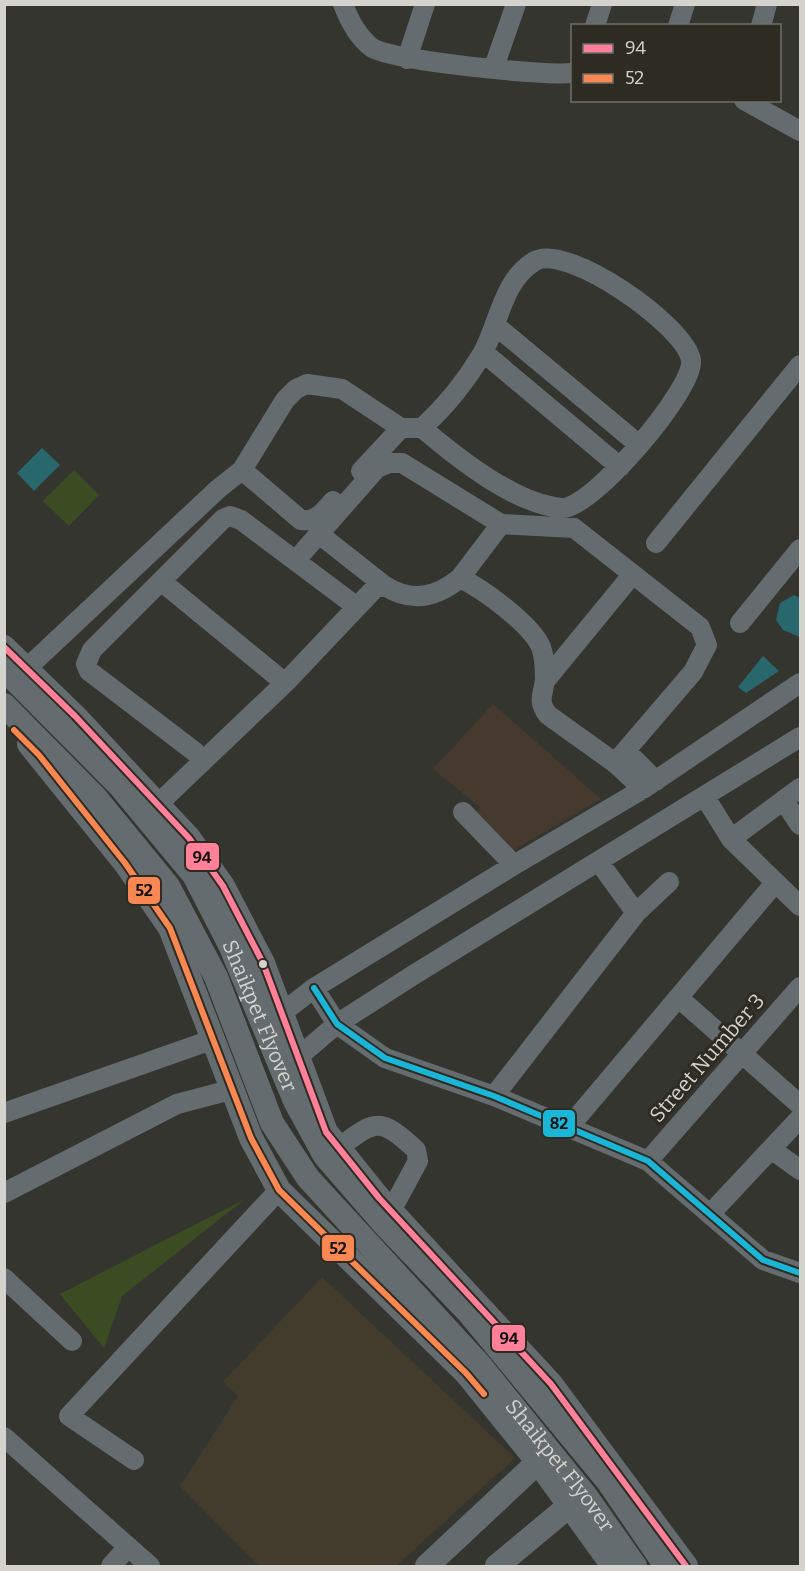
<svg xmlns="http://www.w3.org/2000/svg" width="805" height="1571" font-family="Bitter,serif">
<style>
.industrial{fill:#453a2d}
.education{fill:#433b2c}
.green{fill:#3b4c22}
.water{fill:#28676c}
.lines{fill:none;stroke-linecap:round;stroke-linejoin:round}
.minor{stroke:#656c70;stroke-width:20}
.major{stroke:#646c70;stroke-width:24}
.major-bridge{stroke:#646c70;stroke-width:24}
.bus-1-casing{stroke:#2e2b23;stroke-width:10}
.bus-2-casing{stroke:#2e2b23;stroke-width:10}
.bus-3-casing{stroke:#2e2b23;stroke-width:10}
.bus-1{stroke:#ff8098;stroke-width:6}
.bus-2{stroke:#f88751;stroke-width:6}
.bus-3{stroke:#1ab6d8;stroke-width:6}
.bus-dot{fill:#d4d3cd;stroke:#2e2b23;stroke-width:2}
.labels{text-anchor:middle;dominant-baseline:central;stroke-width:6;stroke-linejoin:round;paint-order:stroke}
.street-label{font-size:21px;fill:#d4d3cd;stroke:#2e2b23}
.line-badge{stroke:#2e2b23;stroke-width:2}
.pale-badge-label{font-size:16px;text-anchor:middle;font-weight:bold;fill:#111}
</style>
<rect width="100%" height="100%" fill="#353530"/>
<path class="industrial" d="M493,704L601,799L510,852L471,818L480,807L433,769Z"/>
<path class="education" d="M322,1277L515,1458L396,1566H259L180,1486L238,1396L223,1382Z"/>
<path class="green" d="M74,470L99,495L69,526L43,501Z
M245,1199L122,1296L104,1348L60,1294Z"/>
<path class="water" d="M42,448L60,465L34,491L17,473Z
M794,595L800,598V637L783,630L776,620L780,603Z
M763,656L779,671L746,693L738,687Z"/>
<g class="lines">
<path class="minor" d="M343,4C349,20 357,36 371,47C390,61 545,76 572,73
M595,26L602,4
M678,26L685,4
M761,26L767,4
M407,59L425,4
M494,67L516,4
M744,100L800,131
M495,325L638,444
M483,352L620,467
M242,470L301,520C317,522 323,512 333,501
M361,471L401,428
M319,534L385,586
M656,543L800,365
M296,560L377,468L389,463H402L501,524L574,528L700,627L707,645L693,672L615,763
M460,578L501,524
M161,581L285,683
M357,607L375,588L385,586C412,603 437,597 460,578C483,589 531,624 541,647C544,655 545,672 545,680C543,695 537,701 548,715L615,763L643,789
M740,623L800,549
M26,669L218,489L242,470L285,400L296,389L307,384L342,389L401,428H422C447,405 465,383 482,354C499,325 502,280 535,261C567,243 685,325 691,360C695,389 591,510 562,508C516,505 456,457 422,428
M545,681L632,575
M626,751L656,781
M800,788L731,839L800,906
M705,797L731,839
M784,801L800,825
M157,805L285,683L357,607L241,520L230,516L223,519L92,650L86,664L89,671L195,752
M463,812L514,865
M636,913L669,882
M314,988L337,1024L385,1058L494,1096L648,1161L763,1260L800,1273
M680,999L800,1105
M282,1013L314,988L514,865L643,789L800,683
M297,1058L337,1024L415,974L800,737
M494,1096L636,913L599,862
M4,1113L214,1039
M569,1127L769,890
M338,1148C376,1120 379,1116 416,1150L418,1161L391,1211
M771,1149L800,1170
M648,1161L800,987
M4,1193L177,1104L234,1089
M711,1213L800,1118
M4,1278L72,1341
M4,1437L150,1566
M134,1460L69,1416L279,1190
M111,1566L128,1547"/>
<path class="major" d="M4,647L75,716L189,838L223,886L263,963L326,1132L379,1198L551,1384L686,1566
M29,744L125,863L170,928L251,1138L279,1190L466,1373L538,1462L613,1566
M427,1566L538,1462
M497,1566L569,1506"/>
<g class="major-bridge">
<path id="s1" d="M4,669L120,786L194,875L230,945L295,1101L325,1156L384,1224L470,1314L607,1480L666,1566"/>
<path id="s2" d="M4,705L96,798L168,886L216,977L272,1123L308,1178L479,1364L585,1495L635,1566"/>
</g>
<defs>
<path id="bus-1" d="M4,647L75,716L189,838L223,886L263,963L326,1132L379,1198L551,1384L686,1566"/>
<path id="bus-2" d="M14,730L39,755L125,863L170,928L251,1138L279,1190L466,1373L484,1394"/>
<path id="bus-3" d="M314,988L337,1024L385,1058L494,1096L648,1161L763,1260L800,1273"/>
</defs>
<use href="#bus-1" class="bus-1-casing"/>
<use href="#bus-2" class="bus-2-casing"/>
<use href="#bus-3" class="bus-3-casing"/>
<use href="#bus-1" class="bus-1"/>
<use href="#bus-2" class="bus-2"/>
<use href="#bus-3" class="bus-3"/>
</g>
<circle class="bus-dot" cx="263" cy="964" r="5"/>
<g class="labels">
<g class="street-label">
<text stroke="none"><textPath href="#s1" startOffset="436">Shaikpet Flyover</textPath></text>
<text transform="translate(707 1058) rotate(-49)">Street Number 3</text>
<text stroke="none"><textPath href="#s2" startOffset="952">Shaikpet Flyover</textPath></text>
</g>
</g>
<g class="line-badge">
<rect x="185" y="842" width="35" height="29" rx="6" fill="#ff8098"/>
<rect x="127" y="876" width="34" height="29" rx="6" fill="#f88751"/>
<rect x="542" y="1109" width="34" height="29" rx="6" fill="#1ab6d8"/>
<rect x="321" y="1234" width="34" height="28" rx="6" fill="#f88751"/>
<rect x="491" y="1324" width="35" height="28" rx="6" fill="#ff8098"/>
</g>
<g class="pale-badge-label">
<text x="202" y="863">94</text>
<text x="144" y="896">52</text>
<text x="559" y="1129">82</text>
<text x="338" y="1254">52</text>
<text x="509" y="1344">94</text>
</g>
<rect width="805" height="1571" fill="none" stroke="#d4d3cd" stroke-width="12"/>
<rect x="571" y="24" width="210" height="78" fill="#2e2b23" stroke="#706e67" stroke-width="1.5"/>
<rect x="583" y="44" width="30" height="9" fill="#ff8098" stroke="#706e67" stroke-width="1.5"/>
<text x="625" y="54" font-size="18" fill="#d4d3cd">94</text>
<rect x="583" y="74" width="30" height="9" fill="#f88751" stroke="#706e67" stroke-width="1.5"/>
<text x="625" y="84" font-size="18" fill="#d4d3cd">52</text>
</svg>
